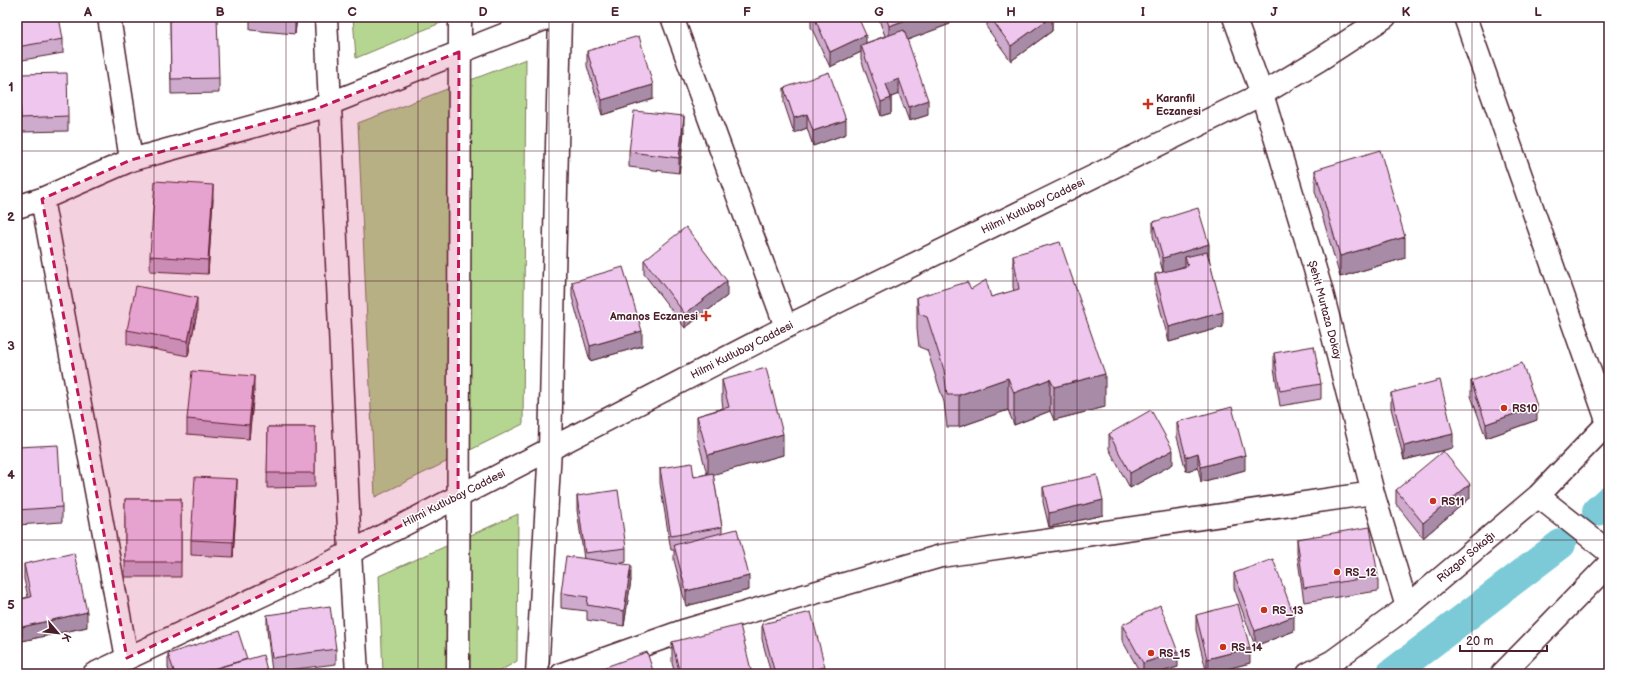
<svg xmlns="http://www.w3.org/2000/svg" width="1626" height="691" font-family="'Balsamiq Sans',sans-serif">
<style>
.green{fill:#b5d690;stroke:#807a5e}
.lines{fill:none;stroke-linecap:round;stroke-linejoin:round}
.canal{stroke:#7bcad7;stroke-width:30}
.street-casing{stroke:#4a1f2b;stroke-width:25}
.secondary-casing{stroke:#4a1f2b;stroke-width:25}
.street{stroke:#fff;stroke-width:22}
.secondary{stroke:#fff;stroke-width:22}
.wall{fill:#ceaacd;stroke:#4a1f2b}
.shaded-wall{fill:#a78ba7;stroke:#4a1f2b}
.building{fill:#efc6ee;stroke:#4a1f2b}
.marked{fill:#c2185b;fill-opacity:0.2;stroke:#c2185b;stroke-width:3;stroke-dasharray:8 5;stroke-linejoin:round}
.grid{fill:none;stroke:#4a1f2b;stroke-width:1;stroke-opacity:0.55}
.poi-dot{fill:#c8321e;stroke:#fff;stroke-width:1.5}
.labels{text-anchor:middle;dominant-baseline:central;stroke-width:3;stroke-linejoin:round;paint-order:stroke}
.poi-label{font-size:11px;font-weight:bold;fill:#4a1f2b;stroke:#fff;text-anchor:start}
.street-label{font-size:11px;fill:#4a1f2b;stroke:#fff}
.neatline{fill:none;stroke:#4a1f2b;stroke-width:1.5}
.grid-label{font-size:13px;text-anchor:middle;font-weight:bold;fill:#4a1f2b}
</style>
<rect width="100%" height="100%" fill="#fff"/>
<filter id="ink" filterUnits="userSpaceOnUse"><feTurbulence type="fractalNoise" baseFrequency=".025" numOctaves="2"/><feDisplacementMap in="SourceGraphic" scale="8" xChannelSelector="R" yChannelSelector="G"/><feConvolveMatrix kernelMatrix="1 2 1 2 8 2 1 2 1" color-interpolation-filters="sRGB"/></filter>
<g filter="url(#ink)">
<path class="green" d="M353,17H455L356,58Z
M526,59L523,424L375,497L358,123Z
M518,514L517,661L495,674H383L379,576Z"/>
<g class="lines">
<path class="canal" d="M1597,511L1609,500
M1391,674L1561,544"/>
<defs>
<path id="street" d="M109,17L131,160
M326,17L350,552L357,674
M672,17L786,327
M1234,17L1262,94L1321,289L1373,493L1407,607
M1465,17L1608,423
M42,199L127,658
M17,207L42,199L131,160L316,109L549,17
M1538,496L1609,552
M458,674L460,17
M537,674L550,449L560,17
M562,674L683,631L941,556L1373,493
M1308,674L1333,661L1407,607L1538,496L1609,422
M1502,674L1609,564"/>
<path id="secondary" d="M94,674L322,567L786,327L1262,94L1319,60L1385,17"/>
</defs>
<use href="#street" class="street-casing"/>
<use href="#secondary" class="secondary-casing"/>
<use href="#street" class="street"/>
<use href="#secondary" class="secondary"/>
</g>
<path class="wall" d="M17,17L63,39V53L17,61Z
M170,17L219,78V93L171,94Z
M250,17H297L295,34L250,30Z
M811,17H858L866,43L885,36L878,17H950V24L907,40L928,115L909,121L899,94L891,97V113L881,116L861,59V52L830,67L811,27Z
M987,17H1052V31L1011,61L987,28Z
M587,51L653,99L602,115L587,66Z
M19,74L68,116V131L21,132Z
M784,88L846,134L813,146L807,128L794,133L784,103Z
M684,131L679,173L629,167V152Z
M1315,170L1405,258L1340,277L1315,191Z
M213,199L208,274L150,271V256Z
M1153,222L1209,257L1223,327L1169,342L1155,289V274L1163,272L1153,236Z
M1013,255L1105,407L1054,420L1050,411L1014,425L1008,410L959,427H947L944,402L927,350L919,347L917,329V297L971,289L991,297L1014,291L1013,287Z
M644,260L727,296L685,328L644,274Z
M572,282L642,346L590,361L572,297Z
M197,313L188,356L127,344V330Z
M1274,353L1321,384V399L1280,406L1274,368Z
M722,380L783,455L713,474L722,527V533L749,590L686,606L674,560V550H671L660,483V468L694,477L707,474L697,437V416L723,408L722,401Z
M1471,381L1537,420L1486,438L1471,396Z
M254,391L249,439L187,434V419Z
M1391,393L1453,448L1404,460L1391,408Z
M1177,422L1245,470L1201,482L1198,468L1186,471L1177,437Z
M268,427H315V487L267,488Z
M1109,434L1173,464L1130,488L1109,449Z
M17,447L62,507V522L17,525Z
M1043,487L1103,515L1049,527L1043,502Z
M1396,490L1470,498L1423,538L1396,504Z
M237,494L233,557L191,555V540Z
M577,496L626,548V562L618,564L631,580L624,626L587,620V611L561,608V593L584,559L577,510Z
M125,499H181V577H125Z
M1297,539L1378,576V591L1304,602L1297,553Z
M24,564L87,627L22,641L17,619V600L28,597L24,579Z
M1234,573L1294,631L1255,646L1234,588Z
M267,615L336,649V664L272,672L267,630Z
M1196,615L1250,663L1207,674L1196,630Z
M762,624L825,674H771L762,639Z
M1122,625L1178,667L1155,674H1141L1122,640Z
M672,642L752,674H675L672,663Z
M168,654L247,659L268,674H170L168,668Z"/>
<path class="shaded-wall" d="M295,17H297L295,34Z
M914,17H950V24L889,47V26Z
M1051,17H1052V31L1011,61V46Z
M866,35V50L861,45V52L830,67V52Z
M899,79V94L886,99V84Z
M653,85V99L602,115V100Z
M891,98V113L881,116V102Z
M928,100V115L909,121V107Z
M807,114V128L794,133V118Z
M684,116V131L679,173V158Z
M846,120V134L813,146V131Z
M213,185V199L208,274V260Z
M1405,237V258L1340,277V256Z
M1209,244V259L1185,257V266L1163,273V258Z
M727,281V296L685,328V314Z
M197,298V313L188,356V341Z
M1223,312V327L1169,342V327Z
M642,331V346L590,361V346Z
M1105,374V407L1054,420V387Z
M254,376V391L249,439V425Z
M1008,378V410L959,427V395Z
M1050,379V411L1014,425V393Z
M1537,406V420L1486,438V424Z
M783,434V455L708,476V455Z
M1453,434V448L1404,460V446Z
M1173,450V464L1130,488V473Z
M1198,453V468L1186,471V457Z
M1245,455V470L1201,482V467Z
M237,479V494L233,557V542Z
M1470,484V498L1423,538V523Z
M1103,500V515L1049,527V513Z
M631,565V580L624,626V611Z
M749,576V590L686,606V591Z
M87,612V627L22,641V627Z
M1294,616V631L1255,646V631Z
M1250,648V663L1207,674V659Z
M1178,652V667L1155,674H1143V663Z
M825,667V674H797Z"/>
<path class="building" d="M17,17H59L63,39L17,47Z
M170,17H217L219,78L171,79Z
M271,17H295V20Z
M814,17H858L866,35L830,52Z
M886,17H914L889,26Z
M990,17H1051L1011,46Z
M904,30L928,100L909,107L899,79L886,84L891,98L881,102L861,45Z
M639,36L653,85L602,100L587,51Z
M829,72L846,120L813,131L807,114L794,118L784,88Z
M67,73L68,116L21,118L19,74Z
M634,111L684,116L679,158L629,152Z
M1380,150L1405,237L1340,256L1315,170Z
M155,181L213,185L208,260L150,256Z
M1198,208L1209,244L1163,258L1153,222Z
M686,227L727,281L685,314L644,260Z
M1060,242L1105,374L1054,387L1050,379L1014,393L1008,378L959,395H947L944,370L927,317L919,314L917,297L967,282L971,289L986,280L991,297L1019,289L1013,255Z
M1207,252L1223,312L1169,327L1155,274L1188,266L1185,257Z
M623,267L642,331L590,346L572,282Z
M136,286L197,298L188,341L127,330Z
M1314,346L1321,384L1280,391L1274,353Z
M1522,363L1537,406L1486,424L1471,381Z
M766,368L783,434L708,455L697,416L729,407L722,380Z
M192,371L254,376L249,425L187,419Z
M1440,380L1453,434L1404,446L1391,393Z
M1232,407L1245,455L1201,467L1198,453L1186,457L1177,422Z
M1151,410L1173,450L1130,473L1109,434Z
M268,427H315V473H267Z
M58,445L62,507L17,510V447Z
M1443,451L1470,484L1423,523L1396,490Z
M692,463L694,477L713,473L722,527L671,536L660,468Z
M1097,475L1103,500L1049,513L1043,487Z
M195,477L237,479L233,542L191,540Z
M618,490L626,548L585,553L577,496Z
M125,499H181V562H125Z
M1370,527L1378,576L1304,588L1297,539Z
M737,529L749,576L686,591L674,545Z
M74,553L87,612L22,627L17,604V600L31,597L24,564Z
M566,556L631,565L624,611L587,605L588,597L561,593Z
M1273,559L1294,616L1255,631L1234,573Z
M1238,604L1250,648L1207,659L1196,615Z
M1160,605L1178,652L1143,663L1122,625Z
M330,606L336,649L272,658L267,615Z
M811,612L825,667L797,674H775L762,624Z
M740,625L752,674H680L672,642Z
M238,631L247,659L196,674H175L168,654Z
M647,652L654,674H586Z
M263,655L268,674H196Z"/>
</g>
<path class="marked" d="M459,52L458,496L322,567L127,658L42,199L131,160L316,109Z"/>
<path class="grid" d="M154,17V674M286,17V674M418,17V674M549,17V674M681,17V674M813,17V674M945,17V674M1077,17V674M1208,17V674M1340,17V674M1472,17V674M17,151H1609M17,281H1609M17,410H1609M17,540H1609"/>
<g class="poi-dot">
<path d="M1146 98h4v4h4v4h-4v4h-4v-4h-4v-4h4z"/>
<path d="M704 310h4v4h4v4h-4v4h-4v-4h-4v-4h4z"/>
<circle cx="1504" cy="408" r="4"/>
<circle cx="1433" cy="501" r="4"/>
<circle cx="1337" cy="572" r="4"/>
<circle cx="1264" cy="610" r="4"/>
<circle cx="1223" cy="647" r="4"/>
<circle cx="1151" cy="653" r="4"/>
</g>
<g class="labels">
<g class="poi-label">
<text x="1156" y="98">Karanfil<tspan x="1156" dy="13">Eczanesi</tspan></text>
<text x="698" y="316" text-anchor="end">Amanos Eczanesi</text>
<text x="1512" y="408">RS10</text>
<text x="1441" y="501">RS11</text>
<text x="1345" y="572">RS_12</text>
<text x="1272" y="610">RS_13</text>
<text x="1231" y="647">RS_14</text>
<text x="1159" y="653">RS_15</text>
</g>
<g class="street-label">
<text transform="translate(1033 206) rotate(-26)">Hilmi Kutlubay Caddesi</text>
<text transform="translate(1325 310) rotate(75)">Şehit Murtaza Dokay</text>
<text transform="translate(742 350) rotate(-27)">Hilmi Kutlubay Caddesi</text>
<text transform="translate(454 498) rotate(-27)">Hilmi Kutlubay Caddesi</text>
<text transform="translate(1466 557) rotate(-40)">Rüzgar Sokağı</text>
</g>
</g>
<rect width="1626" height="691" fill="none" stroke="#fff" stroke-width="44"/>
<g transform="translate(58 633) rotate(118)" stroke="#ffffff" stroke-width="3" paint-order="stroke">
<path d="M0-3L7 15L0 10L-7 15Z" fill="#4a1f2b"/>
<text y="-6" font-size="11" font-weight="bold" text-anchor="middle" fill="#4a1f2b">K</text>
</g>
<path d="M1460 645v6h87v-6" fill="none" stroke="#4a1f2b" stroke-width="2"/>
<text x="1466" y="645" font-size="12" fill="#4a1f2b" stroke="#ffffff" stroke-width="3" paint-order="stroke">20 m</text>
<rect x="22" y="22" width="1582" height="647" class="neatline"/>
<g class="grid-label">
<text x="88" y="16">A</text>
<text x="220" y="16">B</text>
<text x="352" y="16">C</text>
<text x="483" y="16">D</text>
<text x="615" y="16">E</text>
<text x="747" y="16">F</text>
<text x="879" y="16">G</text>
<text x="1011" y="16">H</text>
<text x="1143" y="16">I</text>
<text x="1274" y="16">J</text>
<text x="1406" y="16">K</text>
<text x="1538" y="16">L</text>
<text x="11" y="91">1</text>
<text x="11" y="221">2</text>
<text x="11" y="350">3</text>
<text x="11" y="479">4</text>
<text x="11" y="609">5</text>
</g>
</svg>
